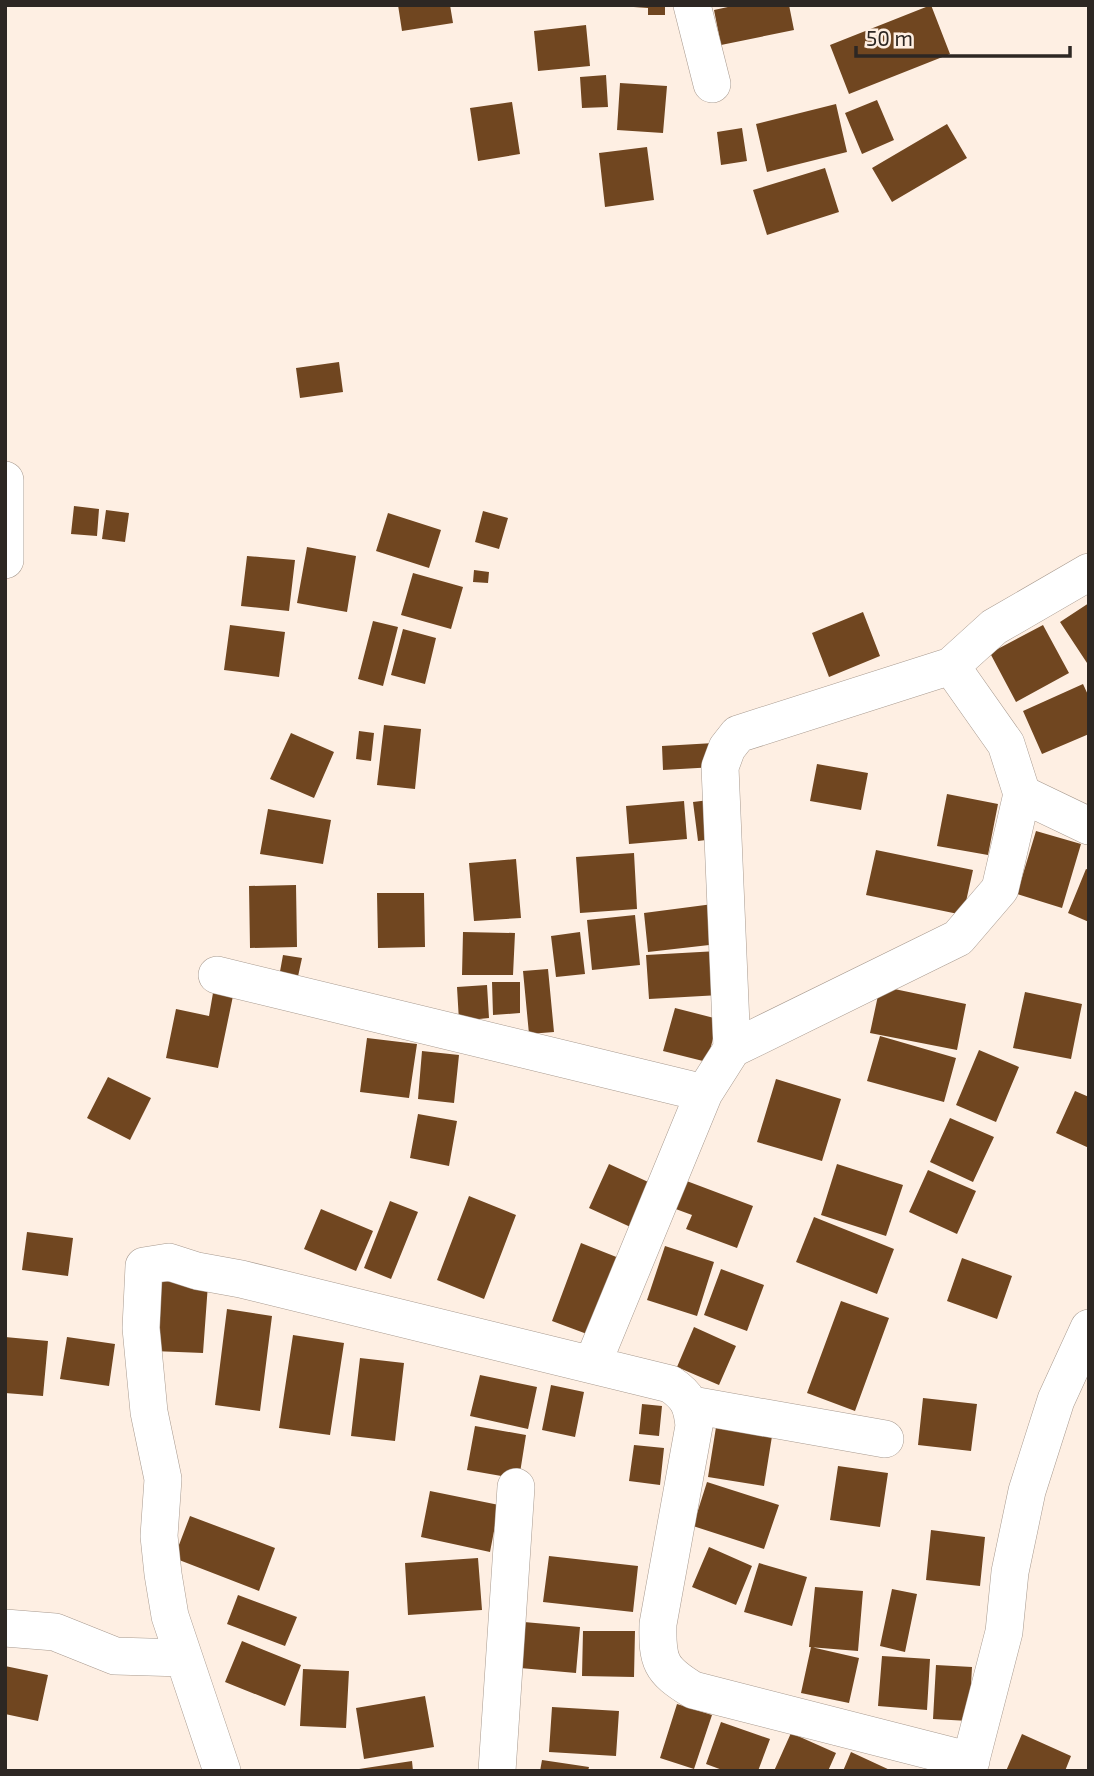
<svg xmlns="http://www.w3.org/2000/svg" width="1094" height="1776" font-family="'Exo 2',sans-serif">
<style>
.building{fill:#704620}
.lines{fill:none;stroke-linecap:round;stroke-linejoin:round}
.minor-casing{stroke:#a89a8f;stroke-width:38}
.minor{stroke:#fff;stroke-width:37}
</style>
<rect width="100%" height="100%" fill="#feefe3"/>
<path class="building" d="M398,5H450L453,23L402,31Z
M605,5H665V15H648V8Z
M737,5H789L794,30L721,45L714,10Z
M931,5L950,54L849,94L830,45Z
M586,25L590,66L538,71L534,31Z
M606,75L608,107L582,108L580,77Z
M620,83L667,86L663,133L617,130Z
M877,100L894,140L862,154L845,113Z
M512,102L520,154L478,161L470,108Z
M836,104L847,152L767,172L756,124Z
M947,124L967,158L892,202L872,168Z
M742,128L747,161L721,165L717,132Z
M647,147L654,200L605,207L599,153Z
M825,168L839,212L767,235L753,190Z
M339,362L343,392L300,398L296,368Z
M74,506L99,509L97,536L71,534Z
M106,510L129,513L125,542L102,539Z
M483,511L508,518L499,549L475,542Z
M388,513L441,530L429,568L376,551Z
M307,547L356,556L347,612L297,603Z
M247,556L295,560L289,611L241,606Z
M474,570L489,572L488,583L473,582Z
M413,573L463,587L451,629L401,615Z
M1089,603V666L1060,622Z
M863,612L880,656L829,677L812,633Z
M373,621L398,627L383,686L358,679Z
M230,625L285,632L279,677L224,670Z
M1043,625L1069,673L1016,702L990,653Z
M403,629L436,638L425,684L391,675Z
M1083,684L1089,697V734L1042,754L1023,711Z
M384,725L421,729L415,789L377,785Z
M359,731L374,733L371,761L356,759Z
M291,733L334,752L314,798L270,779Z
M714,743L715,767L663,770L662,746Z
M817,764L868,773L861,810L810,801Z
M947,794L998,804L988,855L937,846Z
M717,799L722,838L698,841L693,802Z
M684,801L687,839L629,844L626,806Z
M268,809L331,820L323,864L260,854Z
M1036,831L1081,844L1062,908L1017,894Z
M876,850L973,870L963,915L866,895Z
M634,853L637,909L580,913L576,857Z
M516,859L521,918L474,921L469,863Z
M1086,869L1089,870V922L1068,913Z
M296,885L297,947L250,948L249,886Z
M377,893H424L425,947L378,948Z
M713,904L718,944L648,952L644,913Z
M635,915L640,965L592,970L587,920Z
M463,932L515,933L513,975H462Z
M580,932L585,974L556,977L551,936Z
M718,951L720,995L649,999L646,955Z
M283,955L302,958L297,981L279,977Z
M548,969L554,1032L529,1034L523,971Z
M492,982H520V1013L493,1015Z
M487,985L489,1018L459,1021L457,987Z
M880,986L966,1004L957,1050L870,1033Z
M1025,992L1082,1004L1071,1059L1013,1048Z
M213,993L233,996L218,1068L166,1058L176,1009L209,1016Z
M675,1008L718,1019L707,1062L663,1051Z
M880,1036L956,1058L944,1102L867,1081Z
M367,1038L417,1044L409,1098L360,1092Z
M979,1050L1019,1067L996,1122L956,1105Z
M422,1051L459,1055L454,1103L418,1099Z
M108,1077L151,1098L130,1140L87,1118Z
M776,1079L841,1099L822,1161L757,1142Z
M1075,1091L1089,1097V1148L1056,1133Z
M418,1114L457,1121L449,1166L410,1158Z
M950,1118L994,1137L973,1182L930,1162Z
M609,1164L657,1186L637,1230L589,1208Z
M837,1164L903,1185L886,1236L821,1215Z
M928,1170L976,1191L957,1234L909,1212Z
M684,1180L753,1206L737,1248L686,1229L692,1215L673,1208Z
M469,1196L516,1215L484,1299L437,1280Z
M390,1201L418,1212L391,1279L364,1268Z
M321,1209L373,1231L356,1271L304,1249Z
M814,1217L894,1249L877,1294L796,1262Z
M27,1232L73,1238L68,1276L22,1270Z
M581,1243L624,1260L595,1337L552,1321Z
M665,1246L714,1262L697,1316L647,1300Z
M962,1258L1012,1276L997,1319L947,1301Z
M721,1269L764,1285L747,1331L704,1315Z
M157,1281L208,1284L203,1353L153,1351Z
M841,1301L889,1318L855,1411L807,1393Z
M227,1309L272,1316L260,1411L215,1405Z
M694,1327L736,1346L719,1385L677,1367Z
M293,1335L344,1343L330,1435L279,1428Z
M5,1337L48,1341L43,1396L5,1393Z
M67,1337L115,1344L109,1386L60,1379Z
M360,1358L404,1363L395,1441L351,1436Z
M480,1375L537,1387L528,1429L470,1416Z
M551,1385L584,1392L575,1437L542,1430Z
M923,1398L977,1404L971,1451L918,1445Z
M642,1404L662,1406L659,1436L639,1434Z
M717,1421L773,1430L764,1486L708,1477Z
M475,1426L526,1435L519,1479L467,1470Z
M634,1445L664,1448L660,1485L629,1481Z
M838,1466L888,1473L880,1527L830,1520Z
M707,1482L779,1505L764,1549L693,1526Z
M430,1491L499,1505L490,1552L421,1537Z
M190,1516L275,1548L259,1591L174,1558Z
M931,1530L985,1537L980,1586L926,1580Z
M709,1547L752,1566L736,1605L692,1587Z
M549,1556L638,1566L633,1612L543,1602Z
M478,1558L482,1610L408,1615L405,1563Z
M759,1563L807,1577L792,1626L744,1612Z
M815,1587L863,1591L858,1651L809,1647Z
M892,1589L917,1594L905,1652L880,1646Z
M238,1595L297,1617L285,1646L227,1624Z
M524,1622L580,1627L576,1673L520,1668Z
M583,1631H635L634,1677L582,1676Z
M242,1641L301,1665L285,1706L225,1682Z
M811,1647L859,1658L849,1703L801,1693Z
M882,1656L930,1659L927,1710L878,1706Z
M936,1665L972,1667L969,1721L933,1719Z
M5,1666L48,1675L38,1721L5,1714Z
M303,1669L349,1671L346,1728L300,1726Z
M425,1696L434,1747L364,1759L356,1708Z
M677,1704L712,1715L694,1769L660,1758Z
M552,1707L619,1711L616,1756L549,1752Z
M721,1722L770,1739L758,1771H725L706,1764Z
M791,1733L836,1753L828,1771H774Z
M1022,1734L1071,1756L1065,1771H1006Z
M851,1752L892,1771H843Z
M542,1760L589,1767L588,1771H540Z
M412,1761L413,1771H359V1769Z"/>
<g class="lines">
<defs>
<path id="minor" d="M692,5L712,84
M5,480V560
M951,666L994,627L1089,572
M1022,794L1089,826
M217,975L704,1093
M592,1365L704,1093L732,1049L720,767L727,748L738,734L951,666L1006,744L1022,794L1000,889L958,938L732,1049
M692,1405L885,1439
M5,1628L55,1632L115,1656L183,1658
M222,1771L170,1616L163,1574L159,1536L163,1479L149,1412L141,1328L144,1266L169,1262L197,1271L241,1279L670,1384C688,1396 692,1405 694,1426L658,1624C657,1661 660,1670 693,1690L971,1761
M497,1771L516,1487
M968,1771L1004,1632L1010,1572L1027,1491L1056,1400L1089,1328"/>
</defs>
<use href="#minor" class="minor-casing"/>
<use href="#minor" class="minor"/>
</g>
<rect width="1094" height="1776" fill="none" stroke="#2d2723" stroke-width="14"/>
<path d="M856 46v10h214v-10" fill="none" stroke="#2d2723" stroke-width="3.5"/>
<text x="866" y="46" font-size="21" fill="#2d2723" stroke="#feefe3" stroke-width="5" paint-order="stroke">50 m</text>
</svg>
